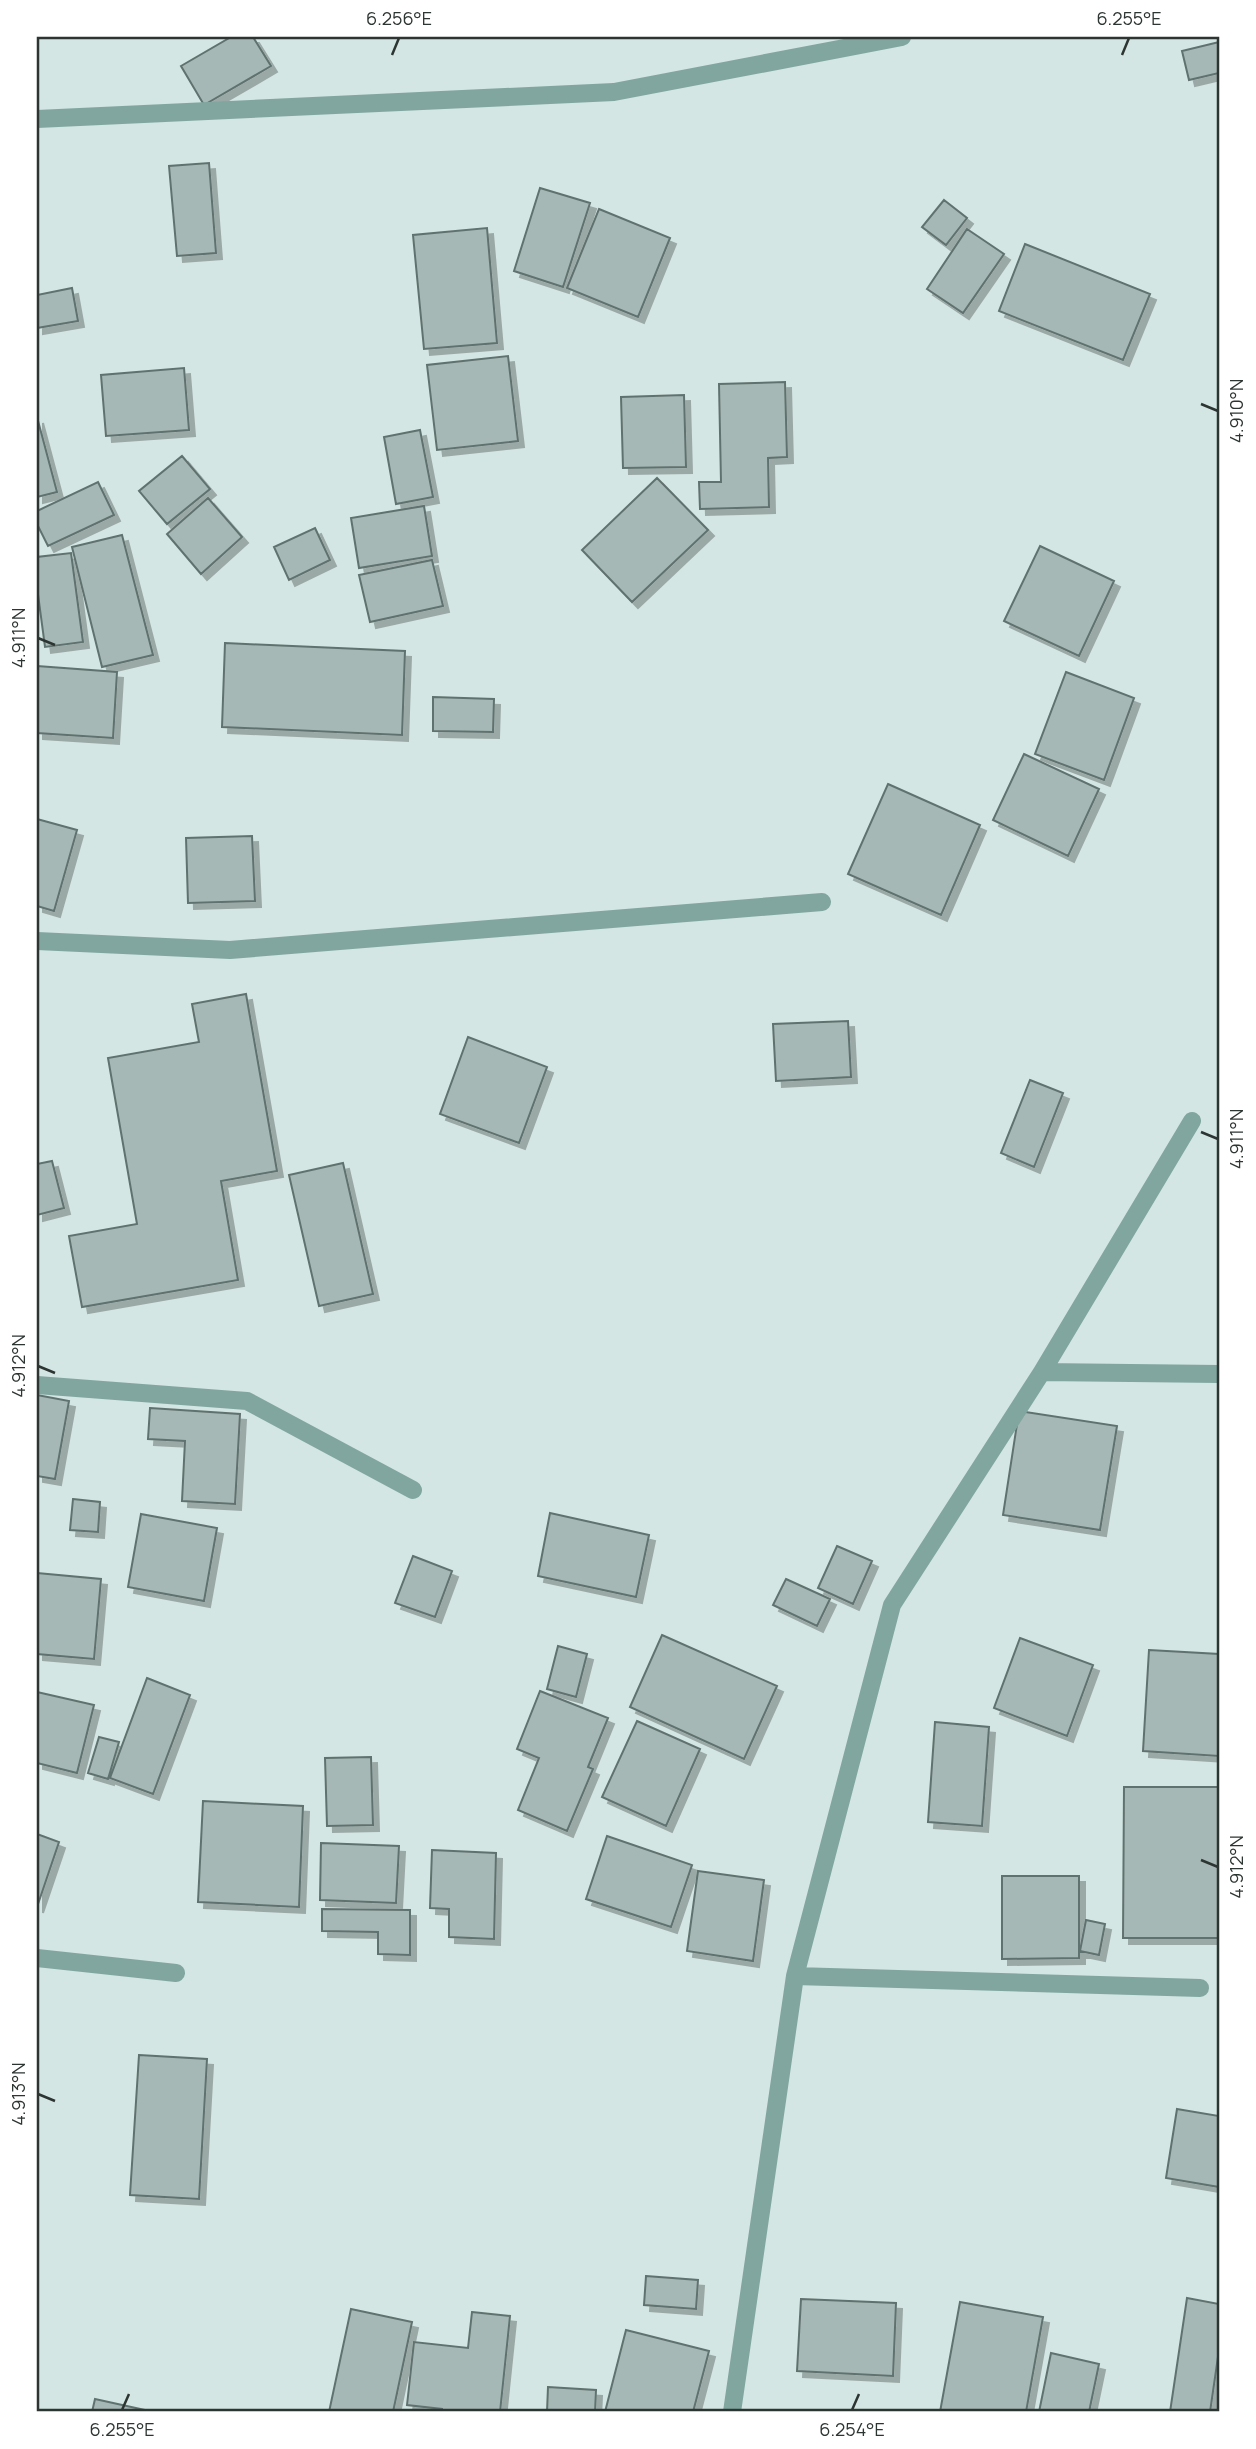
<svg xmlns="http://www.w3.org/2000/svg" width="1256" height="2449" font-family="Manrope,sans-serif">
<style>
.building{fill:#a6b8b5;stroke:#61726f;stroke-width:2;filter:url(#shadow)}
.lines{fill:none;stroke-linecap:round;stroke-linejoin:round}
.street{stroke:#81a6a0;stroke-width:18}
.ticks{fill:none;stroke:#2d3533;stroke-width:2.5}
.neatline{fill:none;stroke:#2d3533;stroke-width:2.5}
.ticks-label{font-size:18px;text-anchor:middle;fill:#2d3533}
</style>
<defs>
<filter id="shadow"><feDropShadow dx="6" dy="6" stdDeviation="0" flood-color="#0004"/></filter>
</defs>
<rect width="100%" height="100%" fill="#d3e6e3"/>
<path class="building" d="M231,37H253L271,66L204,105L181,66Z
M1219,42V73L1189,80L1182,51Z
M209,163L216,253L177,256L169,166Z
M540,188L590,203L563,287L514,271Z
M944,200L967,218L946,245L922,227Z
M599,209L670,238L638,317L567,288Z
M487,228L497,343L424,349L413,235Z
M967,229L1004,254L963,313L927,289Z
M1025,244L1150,294L1123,360L999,311Z
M72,288L78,321L37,328V295Z
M508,356L518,441L437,450L427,365Z
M184,368L189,430L106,436L101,375Z
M785,382L787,457L768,458L769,507L700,509L699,482H721L719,384Z
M684,395L686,467L623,468L621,397Z
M37,417L57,492L37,497Z
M420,430L433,497L396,504L384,437Z
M182,456L210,489L167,524L139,491Z
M657,478L708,530L632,602L582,550Z
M98,482L114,515L48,546L37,524V511Z
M208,498L242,537L201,574L167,534Z
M424,506L432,556L359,568L351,518Z
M315,528L330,560L289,580L274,547Z
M122,535L153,655L102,667L72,547Z
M1040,546L1114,581L1079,656L1004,621Z
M71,553L83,642L45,647L37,587V557Z
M432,560L443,606L370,622L359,575Z
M225,643L405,651L402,735L222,727Z
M37,666L117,672L113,738L37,733Z
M1066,672L1134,698L1104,780L1035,754Z
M433,697L494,699L493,732L433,731Z
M1024,754L1099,789L1068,856L993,820Z
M888,784L980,825L941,915L848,874Z
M37,819L77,830L54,911L37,906Z
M252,836L255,901L188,903L186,838Z
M246,994L277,1171L221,1181L238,1280L82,1307L69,1236L137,1224L108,1058L199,1042L192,1004Z
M848,1021L851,1077L776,1081L773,1024Z
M468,1037L547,1067L519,1143L440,1114Z
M1030,1080L1063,1093L1034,1167L1001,1153Z
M52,1161L64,1208L37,1215V1164Z
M343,1163L373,1294L319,1306L289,1175Z
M37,1395L69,1401L55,1479L37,1476Z
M150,1408L240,1414L235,1504L182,1501L185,1441L148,1439Z
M1019,1411L1117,1426L1100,1530L1003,1515Z
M73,1499L100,1502L98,1532L70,1530Z
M550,1513L649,1535L636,1597L538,1576Z
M141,1514L217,1528L204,1601L128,1587Z
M837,1546L872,1561L853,1604L818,1588Z
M413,1556L452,1571L435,1617L395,1603Z
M37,1573L101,1579L94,1659L37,1654Z
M786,1579L830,1599L817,1626L773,1605Z
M662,1635L777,1686L744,1759L630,1707Z
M1020,1638L1093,1665L1067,1736L994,1708Z
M558,1646L587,1654L576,1697L547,1689Z
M1149,1650L1219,1654V1756L1143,1751Z
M147,1678L190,1695L153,1794L110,1778Z
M540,1691L608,1718L588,1767L593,1769L567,1831L518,1810L539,1758L517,1749Z
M37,1692L94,1705L77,1773L37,1763Z
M637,1721L700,1749L666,1826L602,1797Z
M935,1722L989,1727L982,1826L928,1822Z
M99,1737L119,1742L108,1779L88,1773Z
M371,1757L373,1825L327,1826L325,1758Z
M1124,1787H1219V1938H1123Z
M203,1801L303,1806L299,1907L198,1902Z
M37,1834L59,1842L37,1907Z
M607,1836L692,1865L671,1927L586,1899Z
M321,1843L399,1846L396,1903L320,1900Z
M432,1850L496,1853L494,1939L449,1937V1909L430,1908Z
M698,1871L764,1880L753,1961L687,1951Z
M1002,1876H1079V1958L1002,1959Z
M322,1909L410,1910V1955L378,1954V1932L322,1931Z
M1086,1920L1105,1924L1099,1955L1080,1951Z
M139,2055L207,2059L199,2199L130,2195Z
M1177,2109L1219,2116V2187L1166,2178Z
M646,2276L698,2280L696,2309L644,2305Z
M1187,2298L1219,2304V2350L1210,2412H1170Z
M801,2299L896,2303L893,2376L797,2371Z
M960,2302L1043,2317L1026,2412H940Z
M351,2309L412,2322L393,2412H329Z
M472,2312L510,2316L500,2412H442V2409L407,2405L414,2342L468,2348Z
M626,2330L709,2351L693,2412H605Z
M1051,2353L1099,2364L1089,2412H1039Z
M548,2387L596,2390L595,2412H547Z
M95,2399L154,2412H92Z"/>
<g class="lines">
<path class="street" d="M37,119L614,92L902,37
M37,941L230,950L822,902
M1042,1372L1219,1374
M37,1385L247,1401L413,1490
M37,1958L176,1973
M795,1976L1200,1988
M732,2412L795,1976L892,1605L1042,1372L1192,1121"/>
</g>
<path class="ticks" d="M392,55L399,38M1122,55L1129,38M1201,404L1218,411M38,638L55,645M1201,1132L1218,1139M38,1366L55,1373M1201,1860L1218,1867M38,2094L55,2101M122,2410L129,2394M852,2410L859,2394"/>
<rect width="1256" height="2449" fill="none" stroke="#ffffff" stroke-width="77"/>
<rect x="38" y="38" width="1180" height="2372" class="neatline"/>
<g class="ticks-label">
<text x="399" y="25">6.256°E</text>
<text x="1129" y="25">6.255°E</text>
<text transform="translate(1237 411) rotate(-90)" y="6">4.910°N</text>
<text transform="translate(19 638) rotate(-90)" y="6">4.911°N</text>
<text transform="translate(1237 1139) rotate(-90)" y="6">4.911°N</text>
<text transform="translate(19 1366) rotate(-90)" y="6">4.912°N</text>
<text transform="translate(1237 1867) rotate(-90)" y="6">4.912°N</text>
<text transform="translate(19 2094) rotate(-90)" y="6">4.913°N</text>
<text x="122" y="2436">6.255°E</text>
<text x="852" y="2436">6.254°E</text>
</g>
</svg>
